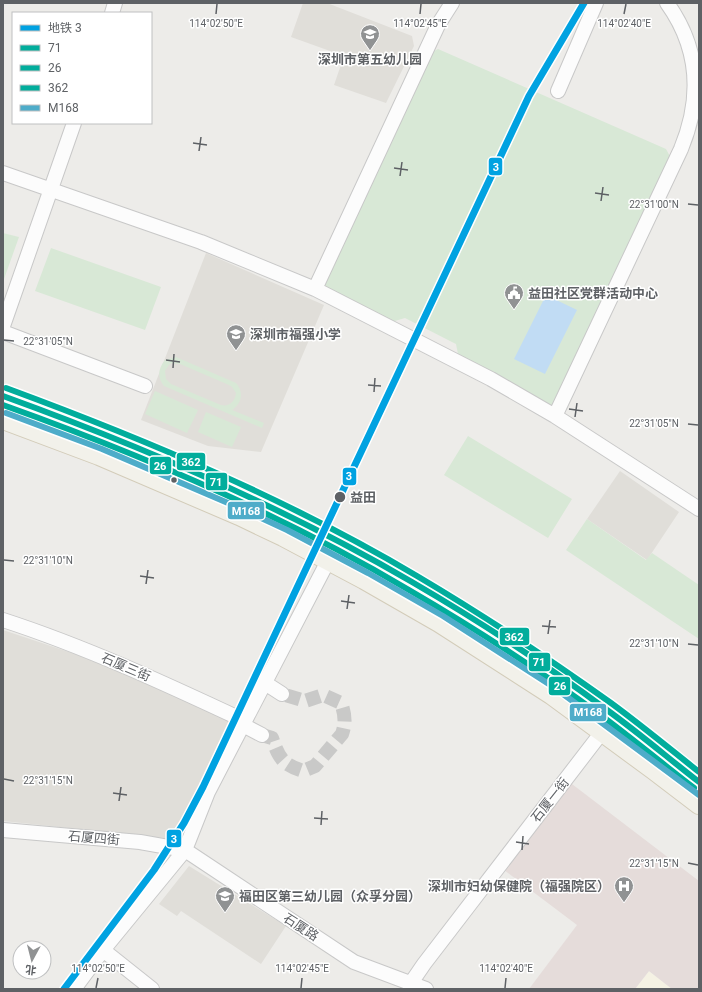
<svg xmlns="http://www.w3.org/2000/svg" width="702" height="992" font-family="Roboto,'Noto Sans SC',sans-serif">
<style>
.commercial{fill:#f5f2e4}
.education{fill:#e0ded9}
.medical{fill:#e5dcda}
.green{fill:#d8e8d6;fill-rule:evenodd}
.water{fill:#c1dcf4}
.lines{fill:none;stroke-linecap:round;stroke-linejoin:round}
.minor-tunnel{stroke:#c9c9c8;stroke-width:14;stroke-dasharray:14 7;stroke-linecap:butt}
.minor-casing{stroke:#c8c8c8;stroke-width:16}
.major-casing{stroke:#d3ccb9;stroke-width:20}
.minor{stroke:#fcfcfc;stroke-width:14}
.major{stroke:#f2f1ea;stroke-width:18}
.bus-1-casing{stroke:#fff;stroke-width:9}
.bus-2-casing{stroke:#fff;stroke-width:9}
.bus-3-casing{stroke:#fff;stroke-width:9}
.bus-4-casing{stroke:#fff;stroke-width:9}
.bus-1{stroke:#01ad9c;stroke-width:6}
.bus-2{stroke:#01ad9c;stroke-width:6}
.bus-3{stroke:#01ad9c;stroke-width:6}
.bus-4{stroke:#4eacc9;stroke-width:6}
.metro-1-casing{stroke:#fff;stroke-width:10}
.metro-1{stroke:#00a2e1;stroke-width:7}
.ticks{fill:none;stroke:#5e6165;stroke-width:1.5}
.bus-dot{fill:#5e6165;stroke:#fff;stroke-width:1.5}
.labels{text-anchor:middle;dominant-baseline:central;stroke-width:3;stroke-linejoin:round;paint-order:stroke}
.poi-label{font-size:13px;font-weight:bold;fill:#5e6165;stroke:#fff;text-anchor:start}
.stop-label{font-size:13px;font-weight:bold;fill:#5e6165;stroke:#fff;text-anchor:start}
.street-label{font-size:13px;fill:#5e6165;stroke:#fff}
.ticks-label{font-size:10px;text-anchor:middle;fill:#5e6165;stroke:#fff;stroke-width:3;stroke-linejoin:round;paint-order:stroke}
.line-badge{stroke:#fff;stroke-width:1.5}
.badge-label{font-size:11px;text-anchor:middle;font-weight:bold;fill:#fff}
</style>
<rect width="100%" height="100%" fill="#edece9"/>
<path class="commercial" d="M649,971L672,989H635Z"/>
<path class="education" d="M303,3H327L412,36L414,46L386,103L334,85L344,56L291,37Z
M206,253L324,305L261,452L208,446L141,420Z
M620,471L679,512L647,560L587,519Z
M3,630L90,659L233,721L174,839L3,821Z
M189,866L286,926L261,964L181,911L177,916L159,904Z"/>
<path class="medical" d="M568,781L699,881V989H672L649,971L635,989H529L577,925L504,870Z"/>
<path class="green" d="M438,49L666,149L672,160L558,403L544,407L459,359L456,344L450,341L405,318L388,323L324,287L425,56Z
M3,233L19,237L4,279H3Z
M51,248L161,287L145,330L35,291Z
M176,357L236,383C244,392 242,403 232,410L264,423L262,428L164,386C157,377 158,369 165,360ZM172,363L180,364L229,385L232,387L236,393C235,402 229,407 221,405L171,384L166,379L165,371L169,365Z
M155,391L198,410L187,433L145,414Z
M206,412L241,427L232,447L198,432Z
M468,436L572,499L548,538L444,475Z
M587,519L646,560L652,553L699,585V639L566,550Z"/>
<path class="water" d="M546,295L577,310L545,374L514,359Z"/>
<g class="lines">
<path class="minor-tunnel" d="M262,735L272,738C279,758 282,764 303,771L315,766L342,734C346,723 345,714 341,703L323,695L305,701L282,694"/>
<defs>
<path id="minor" d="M112,13L115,3
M558,91L596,3
M3,173L201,242L315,289L491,379L555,416L699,509
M315,289L438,25L452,3
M3,326L74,123
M3,332L145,386
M555,416L681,149C702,98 700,49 667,3
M3,620C86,647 166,684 245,721
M265,683L282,694
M243,725L262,735
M3,830L140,842L185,850L354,962L426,989
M103,950L152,989
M411,983L424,964L602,732
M74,989L103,950L185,850L208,792L328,561"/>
<path id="major" d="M3,396C145,446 282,506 412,582C479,622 544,665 607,710C638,733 668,758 699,782
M3,420L99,456L239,516L283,537L364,580L439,623L551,695L653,770L699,805"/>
</defs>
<use href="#minor" class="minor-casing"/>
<use href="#major" class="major-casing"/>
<use href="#minor" class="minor"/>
<use href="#major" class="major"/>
<defs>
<path id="bus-1" d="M3,396C144,447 282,506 412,582C479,621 545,664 607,710C639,733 668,758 699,782"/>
<path id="bus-2" d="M3,405C143,455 281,514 409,590C476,629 541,671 603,717C634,740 664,765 694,788"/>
<path id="bus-3" d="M6,388C147,440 287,499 417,576C483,615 548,658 611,703C641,725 670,749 699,772"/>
<path id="bus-4" d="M6,413L102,449L242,509L287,530L368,573L443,616L555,688L699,795"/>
</defs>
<use href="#bus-1" class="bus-1-casing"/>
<use href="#bus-2" class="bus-2-casing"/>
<use href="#bus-3" class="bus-3-casing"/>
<use href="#bus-4" class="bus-4-casing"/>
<use href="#bus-1" class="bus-1"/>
<use href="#bus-2" class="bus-2"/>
<use href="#bus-3" class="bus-3"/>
<use href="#bus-4" class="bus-4"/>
<defs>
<path id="metro-1" d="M64,989L154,870L184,823L203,787L529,96L584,3"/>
</defs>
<use href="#metro-1" class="metro-1-casing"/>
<use href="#metro-1" class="metro-1"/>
</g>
<path class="ticks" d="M216,14L217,4M420,14L421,4M624,14L626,4M193,143L207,145M199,151L201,137M394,168L408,170M400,176L402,162M595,193L609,195M601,201L603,187M688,204L698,205M4,340L14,341M166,360L180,362M173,368L174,354M368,385L381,386M374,392L375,378M569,409L583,411M575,417L577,403M688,424L698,425M4,560L14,561M140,576L154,578M146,584L148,570M341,601L355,603M347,609L349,595M542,626L556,627M548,634L550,620M688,644L698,645M4,779L14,781M113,793L127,795M119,801L121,787M314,818L328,819M321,825L322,811M516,842L529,844M522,850L523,836M688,863L698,865M96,988L98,978M301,988L302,978M505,988L506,978"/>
<defs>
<symbol id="school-pin" viewBox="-11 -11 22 30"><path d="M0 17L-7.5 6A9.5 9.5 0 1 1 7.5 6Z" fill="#909293" stroke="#fff"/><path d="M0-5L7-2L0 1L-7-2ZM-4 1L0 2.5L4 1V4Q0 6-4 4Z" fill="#fff"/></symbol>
<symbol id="civic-pin" viewBox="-11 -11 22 30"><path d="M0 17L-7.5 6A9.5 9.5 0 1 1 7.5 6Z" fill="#909293" stroke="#fff"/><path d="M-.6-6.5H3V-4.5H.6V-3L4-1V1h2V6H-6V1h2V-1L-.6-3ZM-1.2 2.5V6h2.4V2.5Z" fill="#fff"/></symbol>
<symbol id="hospital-pin" viewBox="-11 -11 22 30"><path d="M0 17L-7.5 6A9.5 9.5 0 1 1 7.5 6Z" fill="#909293" stroke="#fff"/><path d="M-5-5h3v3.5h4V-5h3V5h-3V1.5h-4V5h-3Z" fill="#fff"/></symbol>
</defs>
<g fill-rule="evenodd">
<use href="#school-pin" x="359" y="23" width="22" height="30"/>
<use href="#civic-pin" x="503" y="282" width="22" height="30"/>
<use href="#school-pin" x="225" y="323" width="22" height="30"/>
<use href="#hospital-pin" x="613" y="875" width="22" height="30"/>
<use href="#school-pin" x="214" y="885" width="22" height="30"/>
</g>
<g class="bus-dot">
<circle cx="174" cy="480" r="3.5"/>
<circle cx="340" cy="497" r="6"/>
</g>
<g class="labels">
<g class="poi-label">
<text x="370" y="59" text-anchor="middle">深圳市第五幼儿园</text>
<text x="528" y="293">益田社区党群活动中心</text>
<text x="250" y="334">深圳市福强小学</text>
<text x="610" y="886" text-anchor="end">深圳市妇幼保健院（福强院区）</text>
<text x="239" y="896">福田区第三幼儿园（众孚分园）</text>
</g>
<g class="stop-label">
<text x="350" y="497">益田</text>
</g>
<g class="street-label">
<text transform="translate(126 667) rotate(23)">石厦三街</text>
<text transform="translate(550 800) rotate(-52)">石厦一街</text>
<text transform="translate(94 838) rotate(5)">石厦四街</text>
<text transform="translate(301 927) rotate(33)">石厦路</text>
</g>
</g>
<g class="ticks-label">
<text x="216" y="27">114°02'50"E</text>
<text x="420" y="27">114°02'45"E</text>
<text x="624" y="27">114°02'40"E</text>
<text x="654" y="208">22°31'00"N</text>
<text x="48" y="345">22°31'05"N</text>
<text x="654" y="427">22°31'05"N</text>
<text x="48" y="564">22°31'10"N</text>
<text x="654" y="647">22°31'10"N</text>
<text x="48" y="784">22°31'15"N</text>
<text x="654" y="867">22°31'15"N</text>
<text x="98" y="972">114°02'50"E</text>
<text x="302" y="972">114°02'45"E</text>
<text x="506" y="972">114°02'40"E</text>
</g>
<g class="line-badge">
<rect x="488" y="157" width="15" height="19" rx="4" fill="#00a2e1"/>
<rect x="176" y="452" width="30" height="19" rx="4" fill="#01ad9c"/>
<rect x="149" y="456" width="23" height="19" rx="4" fill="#01ad9c"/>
<rect x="342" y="467" width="15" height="19" rx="4" fill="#00a2e1"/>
<rect x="205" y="472" width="23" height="19" rx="4" fill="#01ad9c"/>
<rect x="227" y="501" width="38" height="19" rx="4" fill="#4eacc9"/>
<rect x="499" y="627" width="31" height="19" rx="4" fill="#01ad9c"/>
<rect x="528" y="652" width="23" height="20" rx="4" fill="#01ad9c"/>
<rect x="548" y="676" width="23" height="20" rx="4" fill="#01ad9c"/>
<rect x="569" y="703" width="38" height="19" rx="4" fill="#4eacc9"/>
<rect x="166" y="829" width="16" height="19" rx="4" fill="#00a2e1"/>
</g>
<g class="badge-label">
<text x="496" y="171">3</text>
<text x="191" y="466">362</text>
<text x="160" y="470">26</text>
<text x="349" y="480">3</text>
<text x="216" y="486">71</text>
<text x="246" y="515">M168</text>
<text x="514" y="641">362</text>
<text x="539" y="666">71</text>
<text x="560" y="690">26</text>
<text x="588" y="716">M168</text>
<text x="174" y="843">3</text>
</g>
<rect width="702" height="992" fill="none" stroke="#5e6165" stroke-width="8"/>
<rect x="12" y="12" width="140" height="112" fill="#ffffff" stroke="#bfc0c1"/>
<rect x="20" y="25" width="20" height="6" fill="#00a2e1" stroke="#bfc0c1"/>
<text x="48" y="32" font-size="12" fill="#5e6165">地铁 3</text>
<rect x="20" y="45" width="20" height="6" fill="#01ad9c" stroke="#bfc0c1"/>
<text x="48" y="52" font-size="12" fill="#5e6165">71</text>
<rect x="20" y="65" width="20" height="6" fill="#01ad9c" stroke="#bfc0c1"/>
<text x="48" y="72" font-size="12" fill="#5e6165">26</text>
<rect x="20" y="85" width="20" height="6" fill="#01ad9c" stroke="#bfc0c1"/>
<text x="48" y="92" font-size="12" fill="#5e6165">362</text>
<rect x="20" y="105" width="20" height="6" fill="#4eacc9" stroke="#bfc0c1"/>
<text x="48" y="112" font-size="12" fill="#5e6165">M168</text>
<g transform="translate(32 960) rotate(187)"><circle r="19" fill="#ffffff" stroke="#bfc0c1"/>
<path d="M0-3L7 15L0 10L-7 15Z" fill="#909293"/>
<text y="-6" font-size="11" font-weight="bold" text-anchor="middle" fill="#5e6165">北</text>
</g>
</svg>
